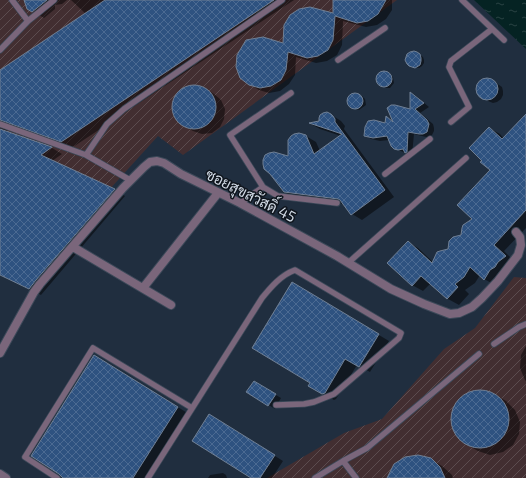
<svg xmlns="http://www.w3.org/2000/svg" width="526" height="478" font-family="'Exo 2',Sarabun,sans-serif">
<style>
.industrial{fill:url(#industrial-furrows)}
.water{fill:url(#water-ripples)}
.shadow{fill:#0007}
.building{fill:url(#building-cross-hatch);stroke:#6f7f94}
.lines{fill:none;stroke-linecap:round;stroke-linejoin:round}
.service-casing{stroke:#3c4959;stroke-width:7}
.minor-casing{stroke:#3c4959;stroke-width:10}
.service{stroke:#7a667b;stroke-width:5.5}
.minor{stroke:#7a667b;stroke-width:8}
.labels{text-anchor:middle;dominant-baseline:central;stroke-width:3;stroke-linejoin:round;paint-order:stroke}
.street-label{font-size:15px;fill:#d0d9e4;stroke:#0f151d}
</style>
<defs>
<pattern id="industrial-furrows" width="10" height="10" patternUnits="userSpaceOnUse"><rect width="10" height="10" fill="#422e31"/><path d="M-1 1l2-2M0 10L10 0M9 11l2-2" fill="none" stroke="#5c4c4f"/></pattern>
<pattern id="water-ripples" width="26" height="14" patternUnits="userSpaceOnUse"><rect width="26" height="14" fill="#052323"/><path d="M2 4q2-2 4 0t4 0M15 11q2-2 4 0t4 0" fill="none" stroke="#284243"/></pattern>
<pattern id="building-cross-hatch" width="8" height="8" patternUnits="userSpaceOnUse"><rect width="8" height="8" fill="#2e5280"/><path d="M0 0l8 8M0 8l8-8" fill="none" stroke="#4b6a92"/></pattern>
</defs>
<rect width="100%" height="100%" fill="#202e3f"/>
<path class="industrial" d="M0,0H397L183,155L158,136L31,276L0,262Z
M514,277L526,278V478H267L344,433L382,419L444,349L475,328Z"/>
<path class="water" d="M474,0H526V49Z"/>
<path class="shadow" d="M28,0H67L62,4L55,5V9L44,18L28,8Z
M71,0H294L73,147L13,126L8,127L7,132L52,148L62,154L52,161L115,190L125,196L41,295L0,275V71L86,14Z
M334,0H392V10L386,19L377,25L366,27L343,21L342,45L337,55L327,61L316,63L296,57L295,75L289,84L280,91L269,93L259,90L250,84L284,44L333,14Z
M420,55L423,57L424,60V63L422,66L419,68L410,65Z
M385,72L393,77L394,83L390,88H387L384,87L378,83L377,80V77L379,74Z
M483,79H488L492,80L502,87L503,91V95L501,99L497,102L493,103L488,101L479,95L477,90V86L479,82Z
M196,86L205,89L214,94L221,100L225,109L224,119L220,127L212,133L202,134L193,131L184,126L177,120L173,111L174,101L178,93L186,88Z
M411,93L416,96L429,107L420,113L433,124L434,128V131L432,135L429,137H426L414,134L412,155L411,156L395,148L389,140L380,141L371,139L365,135L386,124V118L393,122L411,110Z
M353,94H356L362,96L365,99L366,105L359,110L352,107L349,102L350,96Z
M330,114L341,121L345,126L344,129L394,197L362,220L352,214L344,204L295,198L284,192L289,158L306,136L316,142L320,151L341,136L320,129L311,124L320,122Z
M526,115V228L504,251L516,263L495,285L484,279L480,275L475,283L465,290L469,294L459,305L448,299L431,283L423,291L412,285L408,242L418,248L433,262L449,250L462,236L474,219L491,170L489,128L500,134L504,139Z
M292,283L389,341L370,372L357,365L336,399L334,400L309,385L311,382Z
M526,346V381L525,380L520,368L521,355Z
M105,362L189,414L149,478H64L60,474Z
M254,382L281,398L275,409L248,392Z
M482,391L494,394L506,401L515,410L520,422L519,434L513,445L503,452L490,455L478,451L466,444L457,435L452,424L453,411L459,400L469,393Z
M218,420L283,461L272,478H253Z
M430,459L442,466L452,475L453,478H389Z
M223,473L226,475L227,478H208L210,475Z"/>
<path class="building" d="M24,0H47L32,12L27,9Z
M105,0H274L61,142L0,120V70Z
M333,0H386L378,14L368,21L357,23L335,16L333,40L328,50L318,56L307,58L288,52L286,70L281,80L271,86L260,88L249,85L240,78L236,67L237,55L246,40L263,37L283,43L284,25L290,15L299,9L310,7L333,13Z
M414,51L417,52L420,54L421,58V61L420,65L415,68L409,66L407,64L405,60L407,54L410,52Z
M376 79a8 8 0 1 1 16 0a8 8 0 1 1-16 0Z
M476 89a11 11 0 1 1 22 0a11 11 0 1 1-22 0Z
M172 107a22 22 0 1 1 44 0a22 22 0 1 1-44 0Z
M410,92L424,103L415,109L427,120L429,124L427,132L423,134H419L408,132L407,152L405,153L403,149L398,150L394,149L391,146L387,136L373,138L364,136L365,127L368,121L374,120L385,123L386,116L393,122L387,108L391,105H395L410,109Z
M347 101a8 8 0 1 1 16 0a8 8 0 1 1-16 0Z
M327,112L331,114L333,116L335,119V122L385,190L351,215L340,200L338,199L284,192L270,174L264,169L263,164V160L265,155L269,153L274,152L288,156V140L291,136L294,134L299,133L306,135L314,154L342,134L309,123L319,121V118L320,115L323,113Z
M526,114V210L494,245L506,256L498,262L495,267L490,270L484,280L470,267L464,277L455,284L458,287L447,299L421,276L412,286L387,263L408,241L432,263L437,252L440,251L448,249L449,241L453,237L461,235L462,228L463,225L472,219L457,205L490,170L480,162L482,161L469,148L489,127L502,139Z
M0,129L52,147L41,155L115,189L36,280L29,289L0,275Z
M292,282L379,334L359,367L345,359L325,393L322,394L308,386L310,383L252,348Z
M94,355L178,407L133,478H63L59,474L31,456Z
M254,381L276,394L268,406L246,392Z
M451 419a29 29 0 1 1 58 0a29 29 0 1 1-58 0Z
M209,414L275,455L260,478H251L192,441Z
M418,455L431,458L440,467L445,478H387L394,464L405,457Z"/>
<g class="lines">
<defs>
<path id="service" d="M12,0L28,21L54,0
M462,0L504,40
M0,50L28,21
M338,60L385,28
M451,122L469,107L449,67L451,61L492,29
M0,124L86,155L130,180
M86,155L107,124L124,109L282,0
M385,174L430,139
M263,187L278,196L337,203
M240,203L263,187L230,135L291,93
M348,263L466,158
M494,344L519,327L526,324
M343,461L356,478
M57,478L25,457L93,348L192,408
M148,478L262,298C271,287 281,275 295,270L401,333L399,338L334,394L314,402L304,404L276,405
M315,478L343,461L367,448L479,354"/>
<path id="minor" d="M73,247L171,305
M143,288L218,193
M0,353L34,292L40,284L123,188L144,167L150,162L157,161L164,163L181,174L240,203L337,256L391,289L424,304L450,314L459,313L472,307L482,298L498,281L518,255L521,245L520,237L516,232
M0,474L6,478"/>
</defs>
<use href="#service" class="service-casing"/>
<use href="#minor" class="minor-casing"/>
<use href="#service" class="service"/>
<use href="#minor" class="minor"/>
</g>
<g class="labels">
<g class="street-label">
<text transform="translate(251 195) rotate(27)">ซอยสุขสวัสดิ์ 45</text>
</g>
</g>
</svg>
